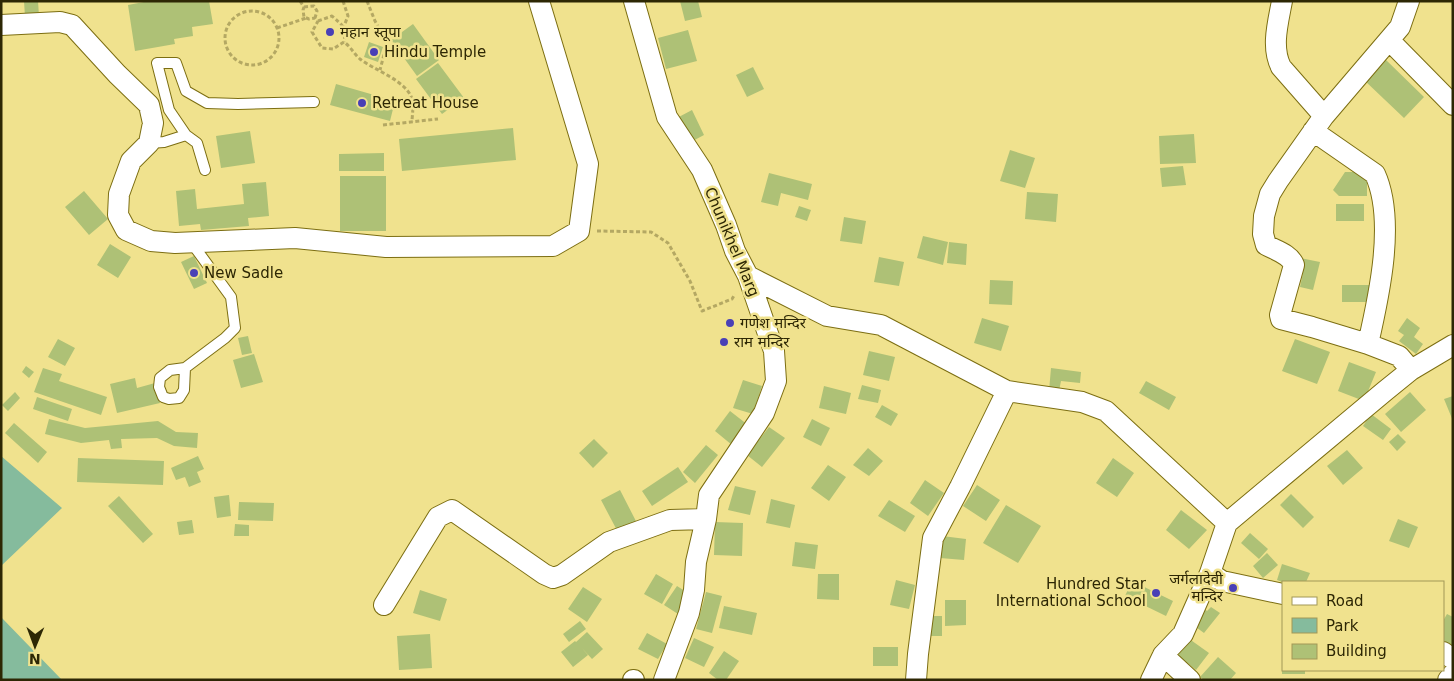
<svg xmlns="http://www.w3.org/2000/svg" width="1454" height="681" font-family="'DejaVu Sans','Noto Sans Devanagari',sans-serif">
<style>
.green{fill:#85bb9d}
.building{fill:#aec176}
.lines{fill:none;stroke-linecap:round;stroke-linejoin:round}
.service-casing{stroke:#7c6e12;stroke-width:12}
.minor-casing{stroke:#7c6e12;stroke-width:22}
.path{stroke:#b4a863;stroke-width:3;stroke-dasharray:4 2.5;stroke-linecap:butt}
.service{stroke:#fff;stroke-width:10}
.minor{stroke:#fff;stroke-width:20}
.poi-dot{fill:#4940b6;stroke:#f0e28e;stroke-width:2}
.labels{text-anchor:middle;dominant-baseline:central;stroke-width:5;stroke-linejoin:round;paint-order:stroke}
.poi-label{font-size:15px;fill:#2d2704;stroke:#f0e28e;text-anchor:start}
.street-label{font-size:15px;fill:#2d2704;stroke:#f0e28e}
</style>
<rect width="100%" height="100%" fill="#f0e28e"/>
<path class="green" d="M1,456L62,508L1,566Z
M1,617L62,680H1Z"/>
<path class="building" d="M24,1H38L39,16L25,17Z
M149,1H209L213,24L192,27L193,36L174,39L175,44L135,51L128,5Z
M680,1H698L702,17L685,21Z
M413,24L439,60L417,76L391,40Z
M688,30L697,61L666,69L658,38Z
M369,42L383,47L378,62L364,57Z
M1385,59L1424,97L1404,118L1364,80Z
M438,63L464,98L442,114L416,79Z
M753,67L764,89L747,97L736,75Z
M336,84L395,101L390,121L330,105Z
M692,110L704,135L687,144L675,119Z
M513,128L516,160L402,171L399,139Z
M250,131L255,163L221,168L216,136Z
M1194,134L1196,163L1160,164L1159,136Z
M1010,150L1035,158L1025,188L1000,181Z
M384,153V171H339V154Z
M1183,166L1186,185L1162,187L1160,168Z
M1345,172H1355L1367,181V196H1339L1333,190Z
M769,173L812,184L808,200L781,193L778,206L761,202Z
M340,176H386V231H340Z
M266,182L269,216L248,218L249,226L201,230L200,224L179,226L176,191L195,189L197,209L244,204L242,184Z
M84,191L108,219L89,235L65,207Z
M1027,192L1058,194L1056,222L1025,219Z
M1336,204H1364V221H1336Z
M799,206L811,210L807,221L795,217Z
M844,217L866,221L862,244L840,241Z
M923,236L948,242L943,265L917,258Z
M949,242L967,244L966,265L947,263Z
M110,244L131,257L118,278L97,265Z
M194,256L207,283L194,289L181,262Z
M879,257L904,262L899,286L874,282Z
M1300,258L1320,262L1313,290L1300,287L1303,273L1297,272Z
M990,280L1013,281L1012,305L989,304Z
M1342,285H1370V302H1342Z
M982,318L1009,326L1001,351L974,343Z
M1407,318L1420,328L1414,337L1423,344L1416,354L1399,341L1404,335L1398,331Z
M248,336L252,353L242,355L238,338Z
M58,339L75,348L65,366L48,357Z
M1295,339L1330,352L1317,384L1282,371Z
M869,351L895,357L889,381L863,375Z
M254,354L263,382L241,388L233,360Z
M1349,362L1376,372L1364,401L1338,391Z
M26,366L34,372L29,378L22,372Z
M43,368L62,374L59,381L107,397L101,415L34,392Z
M1051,368L1081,372L1080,383L1061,381L1059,391H1049Z
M135,378L137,388L155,383L160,403L117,413L110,384Z
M743,380L762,386L753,414L733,408Z
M1146,381L1176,397L1169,410L1139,393Z
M862,385L881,390L878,403L858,399Z
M824,386L851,393L846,414L819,408Z
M15,392L20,398L8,411L2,405Z
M1410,392L1426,410L1401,432L1385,414Z
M1453,396V421L1444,399Z
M37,397L72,409L68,421L33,409Z
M882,405L898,414L891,426L875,417Z
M730,411L748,425L732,445L715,431Z
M1371,414L1391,429L1383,440L1363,426Z
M49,419L85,428L158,421L176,432L198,433L197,448L174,446L157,438L121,439L122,448L111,449L109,440L81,443L45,434Z
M812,419L830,428L821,446L803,437Z
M14,423L47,452L38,463L5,433Z
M769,427L785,438L762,467L747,455Z
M1398,434L1406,442L1397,451L1389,442Z
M594,439L608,453L593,468L579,453Z
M706,445L718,455L695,483L683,472Z
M868,448L883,461L869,476L853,465Z
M1347,450L1363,468L1343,485L1327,466Z
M198,456L204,469L197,472L201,482L189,487L185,477L176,480L171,468Z
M78,458L164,461L163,485L77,482Z
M1113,458L1134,473L1117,497L1096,483Z
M828,465L846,477L829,501L811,488Z
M678,467L688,482L652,506L642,491Z
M925,480L944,493L928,516L910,503Z
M977,485L1000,500L986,521L963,506Z
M735,486L756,491L750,515L728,510Z
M620,490L639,527L620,536L601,500Z
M1291,494L1314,517L1303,528L1280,505Z
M229,495L231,516L217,518L214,497Z
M119,496L153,534L143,543L108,506Z
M771,499L795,505L790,528L766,523Z
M889,500L915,516L905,532L878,516Z
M239,502L274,503L273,521L238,520Z
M1006,505L1041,526L1018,563L983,543Z
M1181,510L1207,530L1189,549L1166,530Z
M1398,519L1418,527L1409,548L1389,541Z
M192,520L194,533L179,535L177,522Z
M715,522L743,523L742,556L714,555Z
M235,524L249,525V536H234Z
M1250,533L1268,549L1259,559L1241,543Z
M942,536L966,539L964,560L940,558Z
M795,542L818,545L815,569L792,566Z
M1267,553L1278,565L1263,578L1253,566Z
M1282,564L1310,573L1306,582H1282L1277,580Z
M656,574L673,584L662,604L644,594Z
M818,574H839V600L817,599Z
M896,580L915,585L909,609L890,605Z
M1132,581L1173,601L1166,616L1125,596Z
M677,586L691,595L678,614L664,605Z
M583,587L602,599L587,622L568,609Z
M420,590L447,599L440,621L413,613Z
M706,592L722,596L712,633L696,629Z
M945,600H966V625L945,626Z
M1200,605L1207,611L1211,607L1220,613L1204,633L1189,622Z
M724,606L757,613L752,635L719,628Z
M1447,614L1453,617V647L1443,641V621Z
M926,616H942V636H925Z
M580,621L586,629L569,642L563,634Z
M587,632L603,649L592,659L581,647L588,655L573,667L561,652L575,641L576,642Z
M647,633L667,644L658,659L638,649Z
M430,634L432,668L399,670L397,636Z
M694,638L714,647L704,667L685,658Z
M1188,638L1209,653L1196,670L1176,654Z
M873,647H898V666H873Z
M724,651L739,661L726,680H718L709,673Z
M1218,657L1236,673L1230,680H1204L1200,677Z
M1282,670H1305V674H1282Z"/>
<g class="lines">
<defs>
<path id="service" d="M149,143L164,142L186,135
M205,170L197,143L186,135L169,110L157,63H176L186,91L207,103L238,104L314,102
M185,368L225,338L235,328L231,297L191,242
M185,368L184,390L179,398L169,399L163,397L159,387L160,378L170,370Z"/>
<path id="minor" d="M634,1L667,117L702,170L726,225L735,251L748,276L774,351L776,381L764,413L709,495L706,519L696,562L694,590L689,613L664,680
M1282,1C1278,23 1271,47 1281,67L1324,116
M1409,1L1400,27L1324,116L1278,181L1270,194L1264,216L1263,234L1266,245C1275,250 1290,254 1294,265L1280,315L1281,319L1312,327L1368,344L1399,356L1411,370
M1,25L60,22L72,25L117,74L149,105L153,123L149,143L131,161L119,194L118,215L126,230L151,241L175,243L295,238L386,247L553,246L579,231L588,164L539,1
M1389,40L1453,105
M1313,131L1375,174C1396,220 1379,296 1368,344
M748,276L827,316L881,325L1007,391L1082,402L1106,411L1227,523
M1283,594L1222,581L1210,573L1227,523L1385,391L1411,370L1453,345
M384,605L438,517L452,510L544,574L553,578L562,575L609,542L670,520L706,519
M1443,652L1453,659
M1163,655L1190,680
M633,680H634
M916,680L918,654L933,538L960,487L1007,391
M1151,680L1163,655L1183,634L1210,573
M1448,680L1453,674"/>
</defs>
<use href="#service" class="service-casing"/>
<use href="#minor" class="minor-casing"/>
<path class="path" d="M300,1L304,7L303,10L304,17L309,19L315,18L318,21L312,32L322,48L333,49L344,42C351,47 354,54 360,59C374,70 407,81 412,99C414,106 412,116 412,122
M343,1L348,16L344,26
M367,1L375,21L387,43L380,70
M304,7L314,6L317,11L315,18
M225 38a27 27 0 1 1 54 0a27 27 0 1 1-54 0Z
M318,21L332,16C343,26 347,27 344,42
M277,28L306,18
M383,125L438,119
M597,231L651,232L668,243L690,281L702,311L732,299L735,294"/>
<use href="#service" class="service"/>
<use href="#minor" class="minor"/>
</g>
<g class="poi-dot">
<circle cx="330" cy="32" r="5"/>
<circle cx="374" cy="52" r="5"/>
<circle cx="362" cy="103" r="5"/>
<circle cx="194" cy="273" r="5"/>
<circle cx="730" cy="323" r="5"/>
<circle cx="724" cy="342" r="5"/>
<circle cx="1233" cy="588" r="5"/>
<circle cx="1156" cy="593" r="5"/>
</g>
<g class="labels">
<g class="poi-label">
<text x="340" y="32">महान स्तूपा</text>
<text x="384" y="52">Hindu Temple</text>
<text x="372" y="103">Retreat House</text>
<text x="204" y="273">New Sadle</text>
<text x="740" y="323">गणेश मन्दिर</text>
<text x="734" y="342">राम मन्दिर</text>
<text x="1223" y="579" text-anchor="end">जर्गलादेवी<tspan x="1223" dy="17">मन्दिर</tspan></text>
<text x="1146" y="584" text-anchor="end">Hundred Star<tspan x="1146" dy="17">International School</tspan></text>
</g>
<g class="street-label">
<text transform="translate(732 242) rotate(67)">Chunikhel Marg</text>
</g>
</g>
<rect width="1454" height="681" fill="none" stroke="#2d2704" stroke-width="5"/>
<rect x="1282" y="581" width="162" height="90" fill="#f0e28e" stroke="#a29757"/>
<rect x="1292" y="597" width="25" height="8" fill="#ffffff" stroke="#a29757"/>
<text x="1326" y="606" font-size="15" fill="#2d2704">Road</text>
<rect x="1292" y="618" width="25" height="15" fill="#85bb9d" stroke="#a29757"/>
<text x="1326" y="631" font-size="15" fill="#2d2704">Park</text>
<rect x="1292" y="644" width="25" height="15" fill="#aec176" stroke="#a29757"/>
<text x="1326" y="656" font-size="15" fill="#2d2704">Building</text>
<g transform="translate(35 646) rotate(181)" stroke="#f0e28e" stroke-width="4" paint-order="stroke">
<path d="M0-4L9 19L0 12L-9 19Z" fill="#2d2704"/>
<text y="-8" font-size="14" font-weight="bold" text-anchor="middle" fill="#2d2704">N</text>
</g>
</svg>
